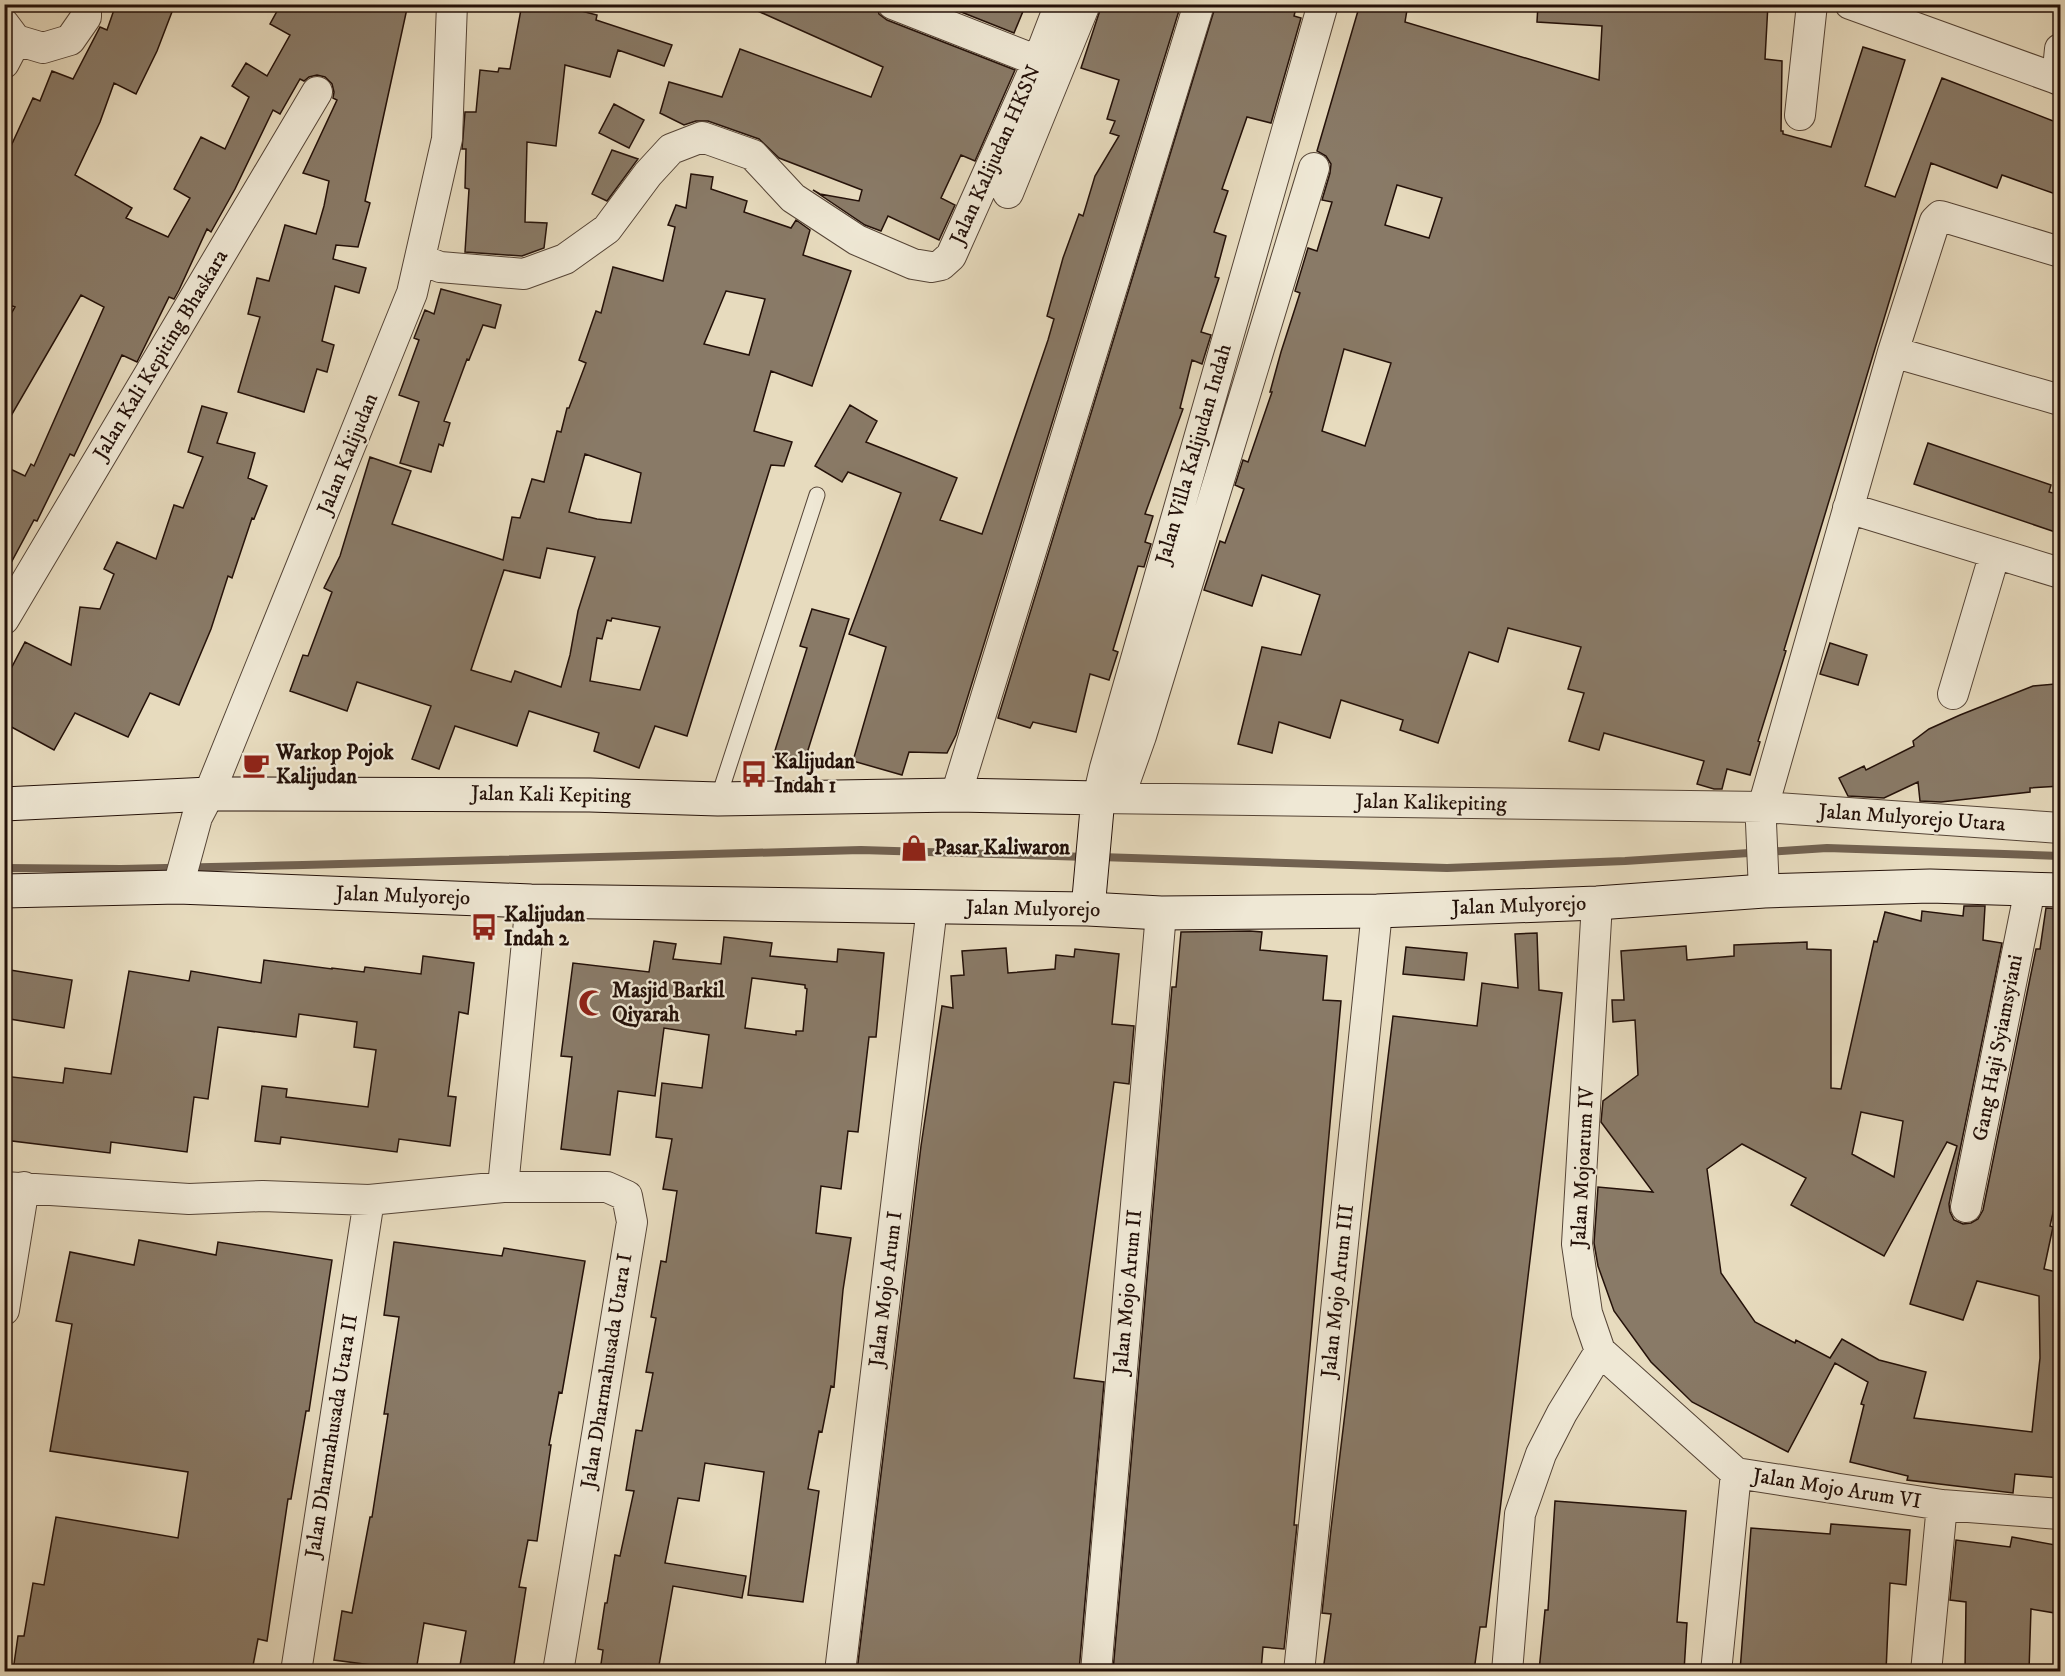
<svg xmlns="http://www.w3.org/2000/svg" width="2065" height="1676" font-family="'IM FELL DW Pica',serif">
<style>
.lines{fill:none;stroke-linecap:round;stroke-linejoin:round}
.stream{stroke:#716150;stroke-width:8}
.building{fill:#897a67;stroke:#241109;stroke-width:1.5;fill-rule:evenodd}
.service-casing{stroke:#554436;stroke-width:17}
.minor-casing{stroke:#554436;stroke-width:32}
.secondary-casing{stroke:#241109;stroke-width:35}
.service{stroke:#efe8d5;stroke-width:15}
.minor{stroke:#efe8d5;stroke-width:30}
.secondary{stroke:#efe8d5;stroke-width:33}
.labels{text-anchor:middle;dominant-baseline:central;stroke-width:4.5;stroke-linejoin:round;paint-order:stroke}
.street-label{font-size:21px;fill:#241109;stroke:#efe8d5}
.poi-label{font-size:21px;font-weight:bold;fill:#241109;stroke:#efe8d5;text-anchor:start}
</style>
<rect width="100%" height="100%" fill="#e7dbbe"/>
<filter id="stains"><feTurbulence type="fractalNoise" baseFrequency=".00333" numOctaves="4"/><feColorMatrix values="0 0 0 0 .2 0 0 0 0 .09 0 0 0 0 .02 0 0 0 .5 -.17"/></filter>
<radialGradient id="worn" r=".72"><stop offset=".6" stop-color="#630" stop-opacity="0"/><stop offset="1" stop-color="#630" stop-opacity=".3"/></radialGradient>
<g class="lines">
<path class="stream" d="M1100,857L1447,868L1625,861L1827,848L2060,856
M4,868L121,869L303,865L861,850L1087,857"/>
</g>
<path class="building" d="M116,4H175L157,51L136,94L114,83L100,122L75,175L132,208L126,218L168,237L190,198L174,189L201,137L225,149L249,97L232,86L246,63L267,76L290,35L270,24L281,4H408L365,201L370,203L358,247L336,245L333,259L366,268L359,293L335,286L322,341L334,345L327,372L317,369L304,412L238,392L260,317L248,314L257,278L269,281L285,225L316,234L324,206L329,181L303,173L337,100L333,98L334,92L332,84L325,77L317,75L309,77L304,81L300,79L280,114L273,110L235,189L211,232L207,229L179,290L174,299L169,297L137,362L122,355L74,456L70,454L37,521L34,520L4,576V466L25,476L31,464L34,466L104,307L81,295L4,428V326L15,307L4,303V160L9,145L11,146L33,98L40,101L52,71L73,79L100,27L107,30Z
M522,4H554L597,15L596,20L672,45L664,66L618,50L610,77L565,65L556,146L527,142L525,222L547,223L544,248L522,256L465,252L469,189L465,188L466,149H462L465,112H476L480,70L498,72L499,68L510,69Z
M742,4H876L879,14L887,20L1015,70L975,161L961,155L941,198L955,205L939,240L888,216L881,231L865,225L813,190L820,194L859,201L862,190L779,158L759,139L708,121H696L684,125L660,113L669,82L722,97L740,49L871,97L883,67Z
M941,4H1026L1014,33Z
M1102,4H1181L956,735L947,753L909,752L902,775L853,761L886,647L849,634L901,493L848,472L842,482L815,466L850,405L877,421L866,442L957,478L940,520L982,534L1048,340L1054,319L1047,316L1063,258L1079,214L1083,216L1095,176L1119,136L1110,133L1115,121L1107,119L1119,80L1081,68Z
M1216,4H1297L1294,16L1301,18L1271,123L1247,117L1222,189L1228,191L1214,232L1226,236L1215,277L1219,278L1201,332L1211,335L1202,364L1192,360L1180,408L1183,409L1145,514L1153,516L1145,542L1151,544L1144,567L1138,566L1113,650L1118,652L1109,680L1090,674L1076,732L1033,722L1030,728L998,718Z
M1360,4H1408L1405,22L1599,80L1602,26L1537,22L1538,4H1768L1765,59L1782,61L1781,131H1783V134L1831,147L1863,47L1905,60L1865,186L1895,197L1942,78L2061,124V196L2002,175L1997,188L1931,163L1784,650L1786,651L1758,741L1760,742L1750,775L1727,769L1722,789H1714L1697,784L1704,761L1604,733L1599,750L1569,741L1584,693L1568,689L1581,647L1508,628L1498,662L1469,652L1438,743L1400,730L1403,720L1341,700L1330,738L1279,722L1272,753L1238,744L1262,647L1301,655L1320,595L1262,575L1252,606L1204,590L1220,541L1225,543L1244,489L1235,485L1243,460L1248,462L1272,392H1270L1281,352L1300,293L1295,291L1308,248L1317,251L1332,202L1322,200L1330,173L1331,164L1326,156L1317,151ZM1397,185L1442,198L1429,238L1385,225ZM1344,349L1391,363L1365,446L1322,431Z
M614,104L644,120L629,148L599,133Z
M612,150L638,159L607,201L592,194Z
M691,174L713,177L711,189L747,201L744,212L791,228L796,220L810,230L803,255L851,271L812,386L771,371L754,431L792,442L784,466L771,465L687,736L655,726L639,768L594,751L599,733L529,711L517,746L455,726L439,769L412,759L431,706L357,682L347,711L290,691L303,655L308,656L332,592L324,588L340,556L370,457L411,471L392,524L503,560L512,517L520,518L532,479L544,482L557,431L561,432L567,408H569L586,363L579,360L596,311L601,313L613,267L663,281L675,227L668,225L676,205L686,208ZM726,291L765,299L749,355L704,344ZM585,454L641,473L631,523L597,519L569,512ZM547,548L595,557L578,611L570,655L561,687L515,671L511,682L471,670L504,570L540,578ZM612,618L660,627L640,690L590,681L597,638L602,639L607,620L611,621Z
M441,289L501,305L495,328L483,325L469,360L467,359L444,421L450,423L443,446L439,444L431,472L400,463L419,402L399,395L419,340L414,338L425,310L434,314Z
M202,406L227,413L217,443L255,453L248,478L267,486L254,519L252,518L232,578L228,576L211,629L179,705L150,693L128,737L75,713L54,750L4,723V682L25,642L71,665L80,607L100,609L114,574L104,569L117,542L156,559L174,505L183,508L203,457L188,452Z
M1928,443L2051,485L2049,492L2061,495V534L1914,484Z
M812,609L849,619L803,766L773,757L807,648L800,646Z
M1830,643L1867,655L1858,685L1820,674Z
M2055,684L2061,746V786L2030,788V792L1941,802L1920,801L1918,782L1884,798L1848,796L1839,778L1864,766L1866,770L1914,746L1913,741L1929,729L1960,715L2033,686Z
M1964,906H1985L1983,940L2002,943L1949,1204L1950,1212L1954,1220L1963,1224L1971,1223L1978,1219L1983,1210L2036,949H2040L2046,908L2061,909V1178L2050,1226L2053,1227L2044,1269L2061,1273V1478L2015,1474L2013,1493L1907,1480L1908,1476L1850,1462L1864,1405L1861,1404L1868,1382L1835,1363L1788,1452L1692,1402L1651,1362L1614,1311L1598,1266L1594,1243L1598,1187L1653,1192L1601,1122L1603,1101L1638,1075L1635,1020L1613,1022L1612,1000H1624L1621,951L1686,946L1687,960L1734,956V945L1807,942V949L1831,950V1088L1841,1089L1874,941L1877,942L1885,912L1921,921L1922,911L1963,916ZM1861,1112L1903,1121L1894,1177L1852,1154ZM1947,1142L1957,1146L1910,1304L1963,1320L1977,1281L2039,1296L2040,1358L2032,1432L1914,1418L1926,1372L1879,1360L1842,1339L1830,1358L1796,1340L1795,1343L1755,1322L1721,1273L1707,1169L1742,1144L1806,1178L1791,1205L1884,1256Z
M1250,931L1262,932L1260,950L1327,956L1323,1000L1341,1001L1294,1525H1297L1284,1649L1263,1647L1261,1671H1113L1172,987H1176L1181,932Z
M1537,933L1539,990L1562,993L1486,1627H1480L1474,1671H1323L1331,1614L1322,1613L1331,1529L1393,1016L1477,1026L1482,983L1518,988L1515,934Z
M724,937L772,943L770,956L837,962L838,949L884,953L876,1037H869L858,1132L848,1131L841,1189L821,1186L816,1233L851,1238L843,1290L834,1387L831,1386L822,1432L819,1431L808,1489L819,1491L803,1602L748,1595L764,1472L705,1463L699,1501L678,1498L665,1563L746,1576L742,1598L673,1586L658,1671H600L603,1650L598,1649L605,1603H607L615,1555L620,1556L634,1491L626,1490L636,1430L642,1431L653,1373L646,1372L656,1318L651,1317L661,1261L666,1262L677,1191L663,1189L672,1139L656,1137L662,1083L702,1088L709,1035L664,1028L655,1096L618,1091L610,1155L561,1149L572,1057L561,1056L573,963L649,972L654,941L676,944L673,959L721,964ZM752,978L805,985V988L807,989L803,1031H796V1035L745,1028Z
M1406,947L1467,953L1464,980L1403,974Z
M1006,948L1008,973L1055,969L1056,955L1074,957L1075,949L1119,954L1112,1024L1134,1026L1129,1084L1114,1082L1074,1378L1104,1382L1079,1671H857L921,1146L942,1006L953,1008L951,976L964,975L962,951Z
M423,956L474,963L468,1014L459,1012L448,1096L456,1097L450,1146L399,1139L397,1152L281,1137L280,1144L255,1141L262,1086L287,1089L286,1097L368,1107L376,1050L354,1047L357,1022L299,1014L296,1037L218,1027L208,1099L194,1097L187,1152L111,1142L110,1153L4,1140V1076L63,1083L65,1068L111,1074L129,971L189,981L191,971L261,983L264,960L332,969V968L364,972L365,967L421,974Z
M4,969L72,980L64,1028L4,1018Z
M139,1240L216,1255L218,1242L332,1260L309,1411H306L291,1499H288L267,1641L258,1639L252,1671H13L18,1636H24L33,1583L44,1585L56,1517L178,1538L188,1472L50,1451L72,1324L56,1321L70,1252L134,1265Z
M394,1242L502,1256L504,1248L585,1261L562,1393L559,1392L549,1445H551L537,1541L528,1540L519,1587L526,1588L513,1671H459L466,1631L424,1623L416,1671L334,1660L342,1611L352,1613L370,1517H372L388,1414H384L399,1317L384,1315Z
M1555,1501L1686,1511L1677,1622L1687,1623L1684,1671H1539L1545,1610H1548Z
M1831,1524L1910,1530L1906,1585L1890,1583L1886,1671H1740L1751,1528L1830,1534Z
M2012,1537L2061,1546V1614L2031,1609L2029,1671H1965L1966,1602L1950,1600L1956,1540L2010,1547Z"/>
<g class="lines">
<defs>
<path id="service" d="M718,799L817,495"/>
<path id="minor" d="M893,4L1038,61
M1323,4L1105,768L1098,798L1763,807L2060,828
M1850,4L2060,80
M4,24L16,40L43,48L70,40L86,17V4
M4,63L16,40
M2057,79L2060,49
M1800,115L1812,4
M1008,193L1085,4
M420,259L440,267L524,274L565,259L607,229L648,174L671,149L702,137L753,155L793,198L857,240L913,264L931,267L941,265L951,256L1038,61L1060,4
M1893,352L2060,400
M1848,508L2060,573
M4,619L317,92
M1953,694L1995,553
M956,795L1199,4
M1119,798L1141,736L1314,168
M178,887L197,817L209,794L412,293L447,139L452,4
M1764,891L1761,823L1763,807L1893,352L1935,221L1940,216L1944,217L2060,252
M4,1187L189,1199L263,1196L369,1200L503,1187H607L627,1196L632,1222L558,1672
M503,1187L531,901
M1966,1207L2030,889
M4,1310L24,1187
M1600,1351L1736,1473L1942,1505L2060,1514
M296,1672L369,1200
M840,1672L932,907
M1096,1672L1161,913
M1299,1672L1377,911
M1507,1672L1520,1514L1541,1454L1562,1413L1600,1351L1587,1313L1577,1244L1597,903
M1716,1672L1736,1473
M1926,1672L1942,1505"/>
<path id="secondary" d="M4,804L209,794L590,795L718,799L956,795L1098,798L1088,909
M4,891L178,887L531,901L1088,909L1161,913L1377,911L1597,903L1764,891L1930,886L2060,890"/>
</defs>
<use href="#service" class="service-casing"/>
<use href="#minor" class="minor-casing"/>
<use href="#secondary" class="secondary-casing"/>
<use href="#service" class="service"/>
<use href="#minor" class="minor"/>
<use href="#secondary" class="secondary"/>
</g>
<defs>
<symbol id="cafe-bare" viewBox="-9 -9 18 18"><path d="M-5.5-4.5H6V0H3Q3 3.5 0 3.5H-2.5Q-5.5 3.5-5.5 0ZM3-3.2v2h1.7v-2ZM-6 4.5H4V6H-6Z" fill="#8f2418" stroke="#efe8d5" stroke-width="2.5" paint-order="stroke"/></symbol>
<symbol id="bus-bare" viewBox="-9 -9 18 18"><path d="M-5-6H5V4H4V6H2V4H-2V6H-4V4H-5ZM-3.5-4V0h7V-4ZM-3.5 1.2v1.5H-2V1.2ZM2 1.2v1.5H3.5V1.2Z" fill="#8f2418" stroke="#efe8d5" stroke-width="2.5" paint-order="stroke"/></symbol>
<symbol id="shop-bare" viewBox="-9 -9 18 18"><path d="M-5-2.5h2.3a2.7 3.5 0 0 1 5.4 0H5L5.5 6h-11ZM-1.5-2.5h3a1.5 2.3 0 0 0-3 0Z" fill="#8f2418" stroke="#efe8d5" stroke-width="2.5" paint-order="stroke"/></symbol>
<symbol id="mosque-bare" viewBox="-9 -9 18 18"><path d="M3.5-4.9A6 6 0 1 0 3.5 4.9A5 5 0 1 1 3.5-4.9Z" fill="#8f2418" stroke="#efe8d5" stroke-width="2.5" paint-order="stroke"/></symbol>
</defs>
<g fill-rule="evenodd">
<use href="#cafe-bare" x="237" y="746" width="38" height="38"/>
<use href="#bus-bare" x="735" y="755" width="38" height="38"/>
<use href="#shop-bare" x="895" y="829" width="38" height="38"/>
<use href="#bus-bare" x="465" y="908" width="38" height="38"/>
<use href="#mosque-bare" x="573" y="984" width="38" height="38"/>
</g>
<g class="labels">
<g class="street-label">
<text transform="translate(996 155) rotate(-66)">Jalan Kalijudan HKSN</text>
<text transform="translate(161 355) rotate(-59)">Jalan Kali Kepiting Bhaskara</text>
<text transform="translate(348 454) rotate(-68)">Jalan Kalijudan</text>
<text transform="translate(1194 454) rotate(-74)">Jalan Villa Kalijudan Indah</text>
<text transform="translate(551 795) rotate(1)">Jalan Kali Kepiting</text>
<text transform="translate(1431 803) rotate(1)">Jalan Kalikepiting</text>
<text transform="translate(1912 818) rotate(4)">Jalan Mulyorejo Utara</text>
<text transform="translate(403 896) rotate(2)">Jalan Mulyorejo</text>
<text transform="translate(1519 906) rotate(-2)">Jalan Mulyorejo</text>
<text transform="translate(1033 909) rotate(1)">Jalan Mulyorejo</text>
<text transform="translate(1998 1048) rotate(-79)">Gang Haji Syiamsyiani</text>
<text transform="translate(1583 1167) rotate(-87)">Jalan Mojoarum IV</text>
<text transform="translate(886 1289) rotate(-83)">Jalan Mojo Arum I</text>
<text transform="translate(1338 1291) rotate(-84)">Jalan Mojo Arum III</text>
<text transform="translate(1128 1292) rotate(-85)">Jalan Mojo Arum II</text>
<text transform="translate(607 1371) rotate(-81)">Jalan Dharmahusada Utara I</text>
<text transform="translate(332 1436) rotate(-81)">Jalan Dharmahusada Utara II</text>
<text transform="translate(1837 1489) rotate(9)">Jalan Mojo Arum VI</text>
</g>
<g class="poi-label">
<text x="276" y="753">Warkop Pojok<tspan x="276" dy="24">Kalijudan</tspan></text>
<text x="774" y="762">Kalijudan<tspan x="774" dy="24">Indah 1</tspan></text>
<text x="934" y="848">Pasar Kaliwaron</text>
<text x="504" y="915">Kalijudan<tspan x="504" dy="24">Indah 2</tspan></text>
<text x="612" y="991">Masjid Barkil<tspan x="612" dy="24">Qiyarah</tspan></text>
</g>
</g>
<rect width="2065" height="1676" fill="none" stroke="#e7dbbe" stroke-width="24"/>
<rect x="6" y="6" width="2053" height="1664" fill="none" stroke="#241109" stroke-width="3"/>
<rect x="12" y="12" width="2041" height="1652" fill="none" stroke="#241109" stroke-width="1.5"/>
<rect width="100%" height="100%" filter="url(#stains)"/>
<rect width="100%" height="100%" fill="url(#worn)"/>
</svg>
